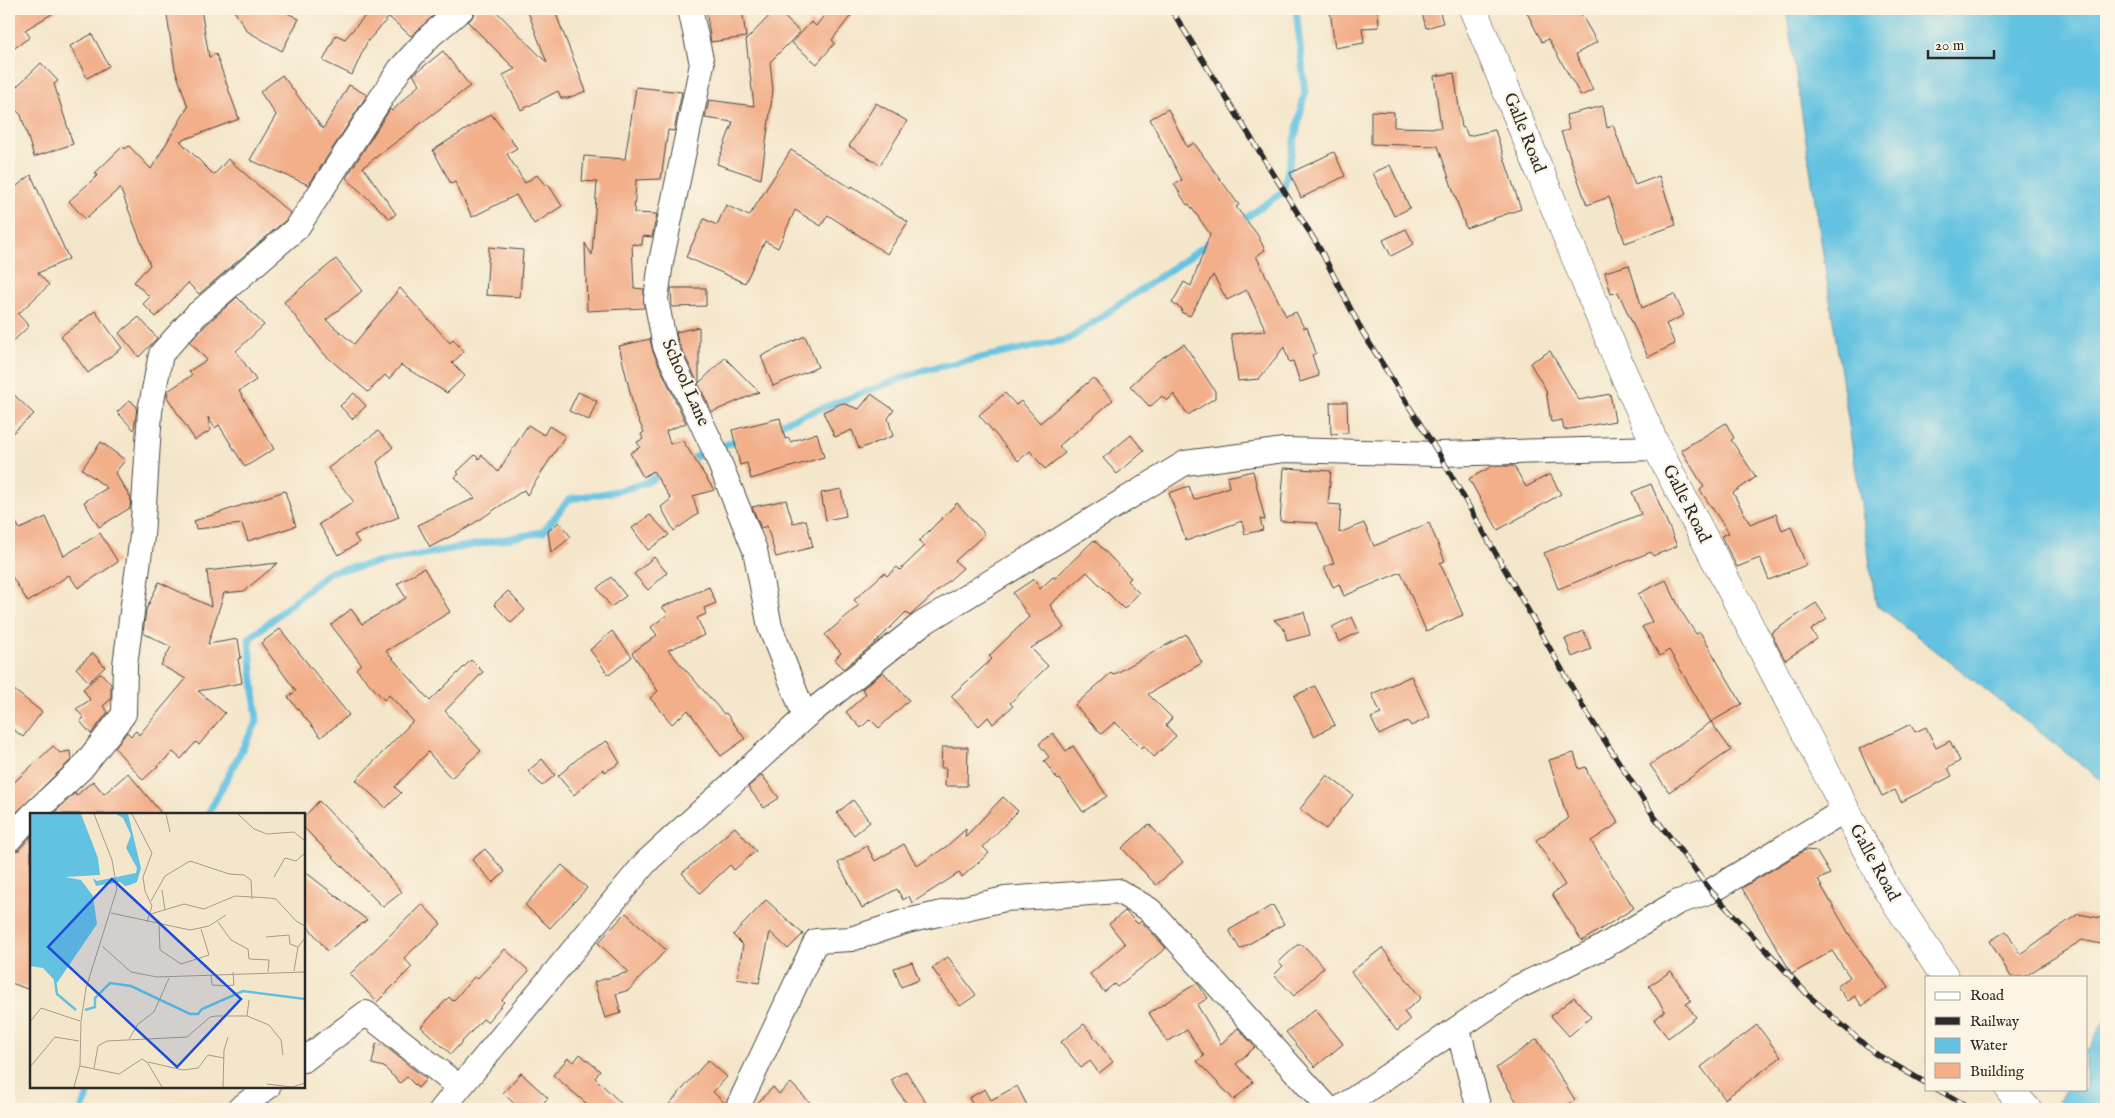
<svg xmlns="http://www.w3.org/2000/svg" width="2115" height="1118" font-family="'IM FELL English',serif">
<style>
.water{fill:#63c2e1;stroke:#477686}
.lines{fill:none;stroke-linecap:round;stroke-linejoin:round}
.stream{stroke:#63c2e1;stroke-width:7}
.building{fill:#f2af8a}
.street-casing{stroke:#494743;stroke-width:26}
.highway-casing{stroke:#494743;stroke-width:29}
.street{stroke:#fff;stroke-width:24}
.highway{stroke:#fff;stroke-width:28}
.rail-casing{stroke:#2b2b2b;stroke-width:5.5}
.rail{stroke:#fcf5e5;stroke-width:4;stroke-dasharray:11;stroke-linecap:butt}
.labels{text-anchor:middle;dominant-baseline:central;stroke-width:4.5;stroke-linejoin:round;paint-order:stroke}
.street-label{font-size:18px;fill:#2b2b2b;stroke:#fcf5e5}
.inset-river{fill:none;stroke:#63c2e1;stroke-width:2.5}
.inset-road{fill:none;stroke:#a49b8b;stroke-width:1}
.view{fill:#1d4ed8;fill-opacity:0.15;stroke:#1d4ed8;stroke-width:2.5}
.inset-edge{fill:none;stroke:#2b2b2b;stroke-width:2.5}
</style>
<rect width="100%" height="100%" fill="#fcf5e5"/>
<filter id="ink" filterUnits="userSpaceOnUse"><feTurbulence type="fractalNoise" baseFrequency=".02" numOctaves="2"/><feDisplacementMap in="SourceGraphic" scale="10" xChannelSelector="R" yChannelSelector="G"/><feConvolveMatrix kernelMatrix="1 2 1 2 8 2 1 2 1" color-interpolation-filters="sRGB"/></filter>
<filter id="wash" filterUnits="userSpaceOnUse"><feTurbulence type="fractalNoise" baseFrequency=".0096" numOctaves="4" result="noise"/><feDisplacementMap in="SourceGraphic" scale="20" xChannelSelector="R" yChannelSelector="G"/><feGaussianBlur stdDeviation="1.12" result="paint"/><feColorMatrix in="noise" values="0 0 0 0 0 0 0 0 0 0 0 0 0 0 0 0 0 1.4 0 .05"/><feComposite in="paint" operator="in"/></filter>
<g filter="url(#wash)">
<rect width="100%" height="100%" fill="#f4e6cb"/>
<path class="water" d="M1786,9H2106V784L1876,604Z
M2106,1018V1109H2054L2066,1089H2086V1053Z"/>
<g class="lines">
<path class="stream" d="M1237,224L1283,192L1305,92L1296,9
M774,426L924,370L1069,339L1212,241
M685,461L743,438
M208,814L257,721L249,639L329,572L543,532L569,499C603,493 636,491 665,472
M82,1109L91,1087"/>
</g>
<g id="blocks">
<path class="building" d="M9,9H60L25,30L30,37L9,52Z
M166,9H201L209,57L216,54L239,119L180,141L214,175L228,159L290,213L287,219L199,294L188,283L156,317L143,304L150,297L134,282L150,265L120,188L85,219L69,201L98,175L95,173L123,146L125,149L129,146L151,169L188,107L175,69Z
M233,9H280L299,19L282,51L247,31Z
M371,9H441L411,36L389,17L367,42L352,75L323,61L336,35L345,39Z
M475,9H494L547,63L527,9H554L586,91L568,98H561L558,91L521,110L503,75L515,69L468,22L475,14Z
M706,9H742L746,37L711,42Z
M776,9L800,32L770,62L773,90L761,179L717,164L733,122L705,118L709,100L754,106L746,40Z
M829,9H856L832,40L835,43L817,64L792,43L811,22L816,26Z
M1342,9H1359V11L1378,10L1379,27L1362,28L1364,43L1335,48L1330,11Z
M1421,9H1439L1443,23L1426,28Z
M1525,9H1578L1597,42L1576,54L1593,90L1581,96L1548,39L1542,42Z
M92,34L109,66L87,78L70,46Z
M443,51L470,86L363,167L396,214L390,219L346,178L390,109L392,111L420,84L413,75Z
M41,63L58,81L54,84L73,144L34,157L21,115L9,103V94Z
M1454,73L1462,128L1464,127L1468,136L1495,130L1521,209L1466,228L1438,146L1371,144V111L1394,112V127L1441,128L1434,76Z
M282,75L323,129L349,85L367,95L309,185L250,160L276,115L260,92Z
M636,87L682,92L674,131L668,130L661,179L636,180L634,213L657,214L652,237L643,236L642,245L632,244L634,288L644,289V308L587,311L585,243L592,255L597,182L582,181L584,156L625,159Z
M876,103L907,121L880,165L849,146Z
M1603,106L1607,128L1613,125L1635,185L1659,176L1676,225L1625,243L1609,197L1587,205L1561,132L1569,130L1566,115Z
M1168,109L1187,147L1194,143L1239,205L1236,207L1257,234L1265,250L1256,256L1286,316L1296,312L1304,328L1307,327L1316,353L1312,355L1319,376L1300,382L1293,361L1289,362L1284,347L1259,379L1238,381L1231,334L1266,331L1247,290L1227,300L1213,275L1190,316L1181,312L1182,309L1172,303L1184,282L1191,286L1210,234L1189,204L1187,205L1174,184L1182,180L1150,119Z
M491,114L517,148L507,154L525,183L537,175L546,186L548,184L562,206L534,224L516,195L472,217L455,182L451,184L433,150Z
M791,150L851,188L852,186L908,222L887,254L828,215L821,226L795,210L778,248L765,241L745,283L686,257L704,219L717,225L726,205L749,216Z
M1334,152L1345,176L1301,198L1290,173Z
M1390,165L1410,208L1394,216L1373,173Z
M31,175L69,259L38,273L49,285L18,314L29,326L9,345V192Z
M1406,229L1414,244L1391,256L1383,240Z
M489,247L523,250L520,297L486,295Z
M336,259L362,291L326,320L354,344L400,288L450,343L453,339L464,352L452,363L465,376L447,393L401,365L389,379L385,375L368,392L325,355L284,302Z
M1629,265L1642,308L1674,294L1684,315L1666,324L1675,344L1648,357L1618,292L1611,294L1605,272Z
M706,288V306L672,307L671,288Z
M237,297L264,325L236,351L256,380L239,391L274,449L245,467L219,425L215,428L208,417L210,431L195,440L167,397L168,391L192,375L189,371L207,360L190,342L206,325Z
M95,311L122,348L88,373L61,336Z
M139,317L157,338L139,357L119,333Z
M699,327V383L725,358L759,392L712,412L678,342L676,332Z
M805,336L818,367L773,386L761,356Z
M650,339L653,352L686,423L666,431L670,444L683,441L714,490L693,496L698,514L674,531L661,507L671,499L653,471L643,477L630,453L640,447L637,442L643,439L641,434L644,432L635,413L619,346Z
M1184,344L1215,391V398L1188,415L1174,394L1167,401L1162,396L1150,407L1130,386L1157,361Z
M1550,351L1579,400L1610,394L1615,421L1564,430L1562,420L1551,422L1546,390L1530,363Z
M1093,378L1113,400L1059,446L1065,453L1045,469L1030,451L1018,461L979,415L1005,393L1016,405L1021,401L1040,423Z
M9,390L34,414L9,436Z
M578,392L597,401L589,420L569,411Z
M354,393L366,406L352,419L340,406Z
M871,394L894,410L888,418L893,436L859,449L852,430L835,437L823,412L842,403L859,409Z
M130,400L137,407L134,430L117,412Z
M1330,402H1347L1348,433L1331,434Z
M780,418L785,439L789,438L790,442L817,433L824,457L751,479L747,463L740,465L732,430Z
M1726,423L1734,438L1731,440L1756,477L1733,493L1750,524L1776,514L1782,530L1791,526L1806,565L1769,580L1760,558L1737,567L1721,536L1729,533L1700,490L1704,487L1681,450Z
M528,425L544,435L549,426L565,436L527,495L524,490L467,528L430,547L418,525L475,498L455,477L459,474L457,472L475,455L479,459L482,455L498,472Z
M378,431L393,447L377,462L399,517L354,535L359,543L338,555L319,524L354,502L328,468Z
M1131,435L1144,451L1117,474L1103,458Z
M101,442L125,460L115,473L131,498L130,508L99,527L84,502L107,488L82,469Z
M1492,466H1514L1526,487L1550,474L1561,494L1498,530L1469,479Z
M1284,468L1331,471L1328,504L1341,505L1339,533L1364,523L1374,546L1429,523L1445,561L1440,563L1463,615L1426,631L1401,572L1344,596L1339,584L1333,587L1324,567L1334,563L1317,523L1280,521Z
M1253,471L1265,520L1260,519L1263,530L1245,534L1242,521L1186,541L1169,493L1189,486L1194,500L1229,487L1227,477Z
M1651,484L1677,546L1653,556L1651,552L1558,589L1544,553L1641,514L1632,492Z
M841,489L846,516L826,520L821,493Z
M285,491L296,526L248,541L242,524L196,529L194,521Z
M786,500L793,523L806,520L813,547L776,557L767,526L761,528L752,507Z
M957,503L985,534L955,561L963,568L913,613L910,616L906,612L874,644L843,669L835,659L841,653L825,635L859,605L854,600L884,573L887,576L897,567L900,570L925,546L919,541Z
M9,512L20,529L46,517L64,556L100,533L118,562L78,588L69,575L28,602L9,572Z
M650,515L669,535L648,550L632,528Z
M559,522L571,537L551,553L548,531Z
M1094,540L1131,578L1127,581L1139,593L1124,609L1087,572L1050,605L1064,628L1031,648L1048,666L1010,703L1013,706L993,724L988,717L979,726L951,696L992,659L989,656L1029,617L1013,593L1034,579L1040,589L1053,577L1055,578Z
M654,557L667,573L648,590L634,574Z
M278,563L244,591L224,593L208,644L238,639L241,658L238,659L242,683L198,691L225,713L199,745L196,742L181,759L173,752L143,780L115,748L127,732L131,736L136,731L139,735L186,679L161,665L171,647L143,633L146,610L159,582L211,607L207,571Z
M424,568L450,612L386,651L430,701L471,660L483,672L445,711L481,751L451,778L428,752L395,787L401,793L386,808L356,780L413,721L389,695L384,700L356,669L361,664L331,625L351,609L362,624L406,598L397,584Z
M611,577L626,596L611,607L597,588Z
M1666,580L1681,611L1696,634L1700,632L1742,704L1711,722L1669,650L1660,656L1642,627L1652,622L1638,594Z
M709,587L716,603L704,608L706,614L697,618L705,635L668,650L724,714L726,713L745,739L721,756L688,710L672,724L650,698L658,691L632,653L657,635L651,627L668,614L662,607Z
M508,591L525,610L511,623L494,604Z
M1816,603L1827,619L1811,630L1817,639L1785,660L1771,633Z
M1304,612L1310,635L1287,641L1284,629L1274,620Z
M1352,617L1359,632L1339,642L1332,627Z
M280,629L349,715L321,737L288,697L296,691L261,643Z
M612,631L632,657L609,675L590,650Z
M1584,631L1591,649L1572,657L1565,639Z
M1186,634L1202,663L1148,694L1172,718L1166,725L1176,736L1154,757L1144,746L1141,748L1115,722L1101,734L1075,705L1111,673L1113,675Z
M93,653L105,667L89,682L76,668Z
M883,672L909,700L879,728L870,719L861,728L846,712L866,694L862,689Z
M101,673L111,684V699L103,706L108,712L91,734L80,721L84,718L76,709L90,700L83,689Z
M1411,676L1430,717L1411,726L1408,721L1379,735L1371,718L1381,714L1372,694Z
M9,686L42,712L23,737L9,726Z
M1315,686L1335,725L1314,736L1294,696Z
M1711,722L1731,750L1669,792L1650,765Z
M1911,724L1915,732L1926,727L1936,748L1950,741L1960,761L1948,768L1952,776L1901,802L1895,790L1882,796L1859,749Z
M1053,733L1066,751L1073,746L1107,796L1083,812L1060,779L1058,780L1044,761L1049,757L1039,744Z
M607,741L620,763L605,772L603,769L574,795L558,776L583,754Z
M53,746L60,753L70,751L71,760L9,820V787Z
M942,747H968L967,786H945L946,768H941Z
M1574,753L1579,769L1586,767L1588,774L1619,823L1591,841L1634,908L1582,941L1552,894L1565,885L1536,840L1568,819L1549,760Z
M542,759L555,775L542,786L528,771Z
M128,773L162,814H53L75,793L76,796L93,781L104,794Z
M762,775L779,798L764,808L748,787Z
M1327,775L1353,795L1326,829L1300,809Z
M1003,797L1018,811L983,847L989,853L962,877L959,873L912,903L909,896L903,900L897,889L862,908L838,863L867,846L875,861L904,844L917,866L947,846L966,829L965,837Z
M853,800L870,822L854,835L837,813Z
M319,801L360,843L402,892L383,907L304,828V817Z
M1149,824L1183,862L1156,885L1122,848Z
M735,827L756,851L734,870L730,865L700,893L682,873Z
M31,836V980L27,989L9,982V853L19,850Z
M485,849L505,872L493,883L472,860Z
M1805,850L1816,851L1830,874L1818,880L1849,934L1887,988L1862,1006L1855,996L1848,1001L1837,986L1850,977L1832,951L1792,974L1742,888Z
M562,865L587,888L550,928L525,905Z
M304,871L367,920L327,951L304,921Z
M766,900L803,934L788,949L770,932L759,983L737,979L743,945L733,935Z
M422,904L441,924L404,958L412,967L377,1002L350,974Z
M1273,905L1284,924L1240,949L1229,930Z
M1125,911L1138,924L1141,921L1166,948L1117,987L1114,984L1104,992L1090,974L1125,944L1109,924Z
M626,913L666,950L629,990L616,994L621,1013L605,1018L594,982L629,972L598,943Z
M2078,914L2106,919V945L2082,940L2024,977H2011L1990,941L2006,931L2020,954Z
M1297,945H1303L1324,967L1294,996L1274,975L1283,966L1279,962Z
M1382,948L1421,998L1404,1012L1410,1020L1397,1031L1351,972Z
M505,949L529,971L502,1000L504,1002L487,1022L483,1019L451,1054L421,1027L449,997L453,1001L474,977L477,979Z
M948,957L976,995L960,1006L932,968Z
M912,962L919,980L901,987L894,968Z
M1671,971L1691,1001L1686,1004L1696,1017L1668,1038L1654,1020L1665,1011L1649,986Z
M1197,983L1208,998L1197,1005L1221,1044L1238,1028L1255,1047L1236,1064L1253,1082L1234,1100L1197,1061L1204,1056L1187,1030L1167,1042L1149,1013Z
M1574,997L1591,1017L1569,1036L1551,1016Z
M1315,1009L1343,1044L1315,1067L1286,1032Z
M1084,1024L1113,1062L1099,1073L1090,1061L1081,1068L1061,1042Z
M1757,1025L1781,1057L1725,1099L1701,1067Z
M1537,1039L1575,1100L1560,1109H1521L1496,1068Z
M376,1044L385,1046L426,1079L418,1088L407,1077L400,1083L384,1067L372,1064Z
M580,1054L600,1071L595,1078L627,1109H593L553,1075L568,1058L574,1062Z
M708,1060L727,1077L713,1092L725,1103L723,1109H665Z
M906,1071L930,1109H910L891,1080Z
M521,1073L548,1098L537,1109H520L503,1093Z
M791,1083L816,1109H752L773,1087L779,1094Z
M1017,1086L1029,1109H975L969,1098L985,1089L991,1100Z"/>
</g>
</g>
<g filter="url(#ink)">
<use href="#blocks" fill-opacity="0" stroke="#494743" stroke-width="1"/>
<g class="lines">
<defs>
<path id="street" d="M690,9L702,64L661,262L656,299L665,346L714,449L755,550L770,627L805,717
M33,814L82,768L124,714L125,665L142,536L150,411L161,354L196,315L297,228L400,69L431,35L462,9
M9,840L31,816
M1458,1029L1479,1109
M304,1060L366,1013L459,1087
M239,1109L268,1087
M442,1109L646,862L805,717L920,625L1185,463L1284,450L1439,454L1657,448
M737,1109L816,941L851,939L907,921L1005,899L1118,891L1150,910L1329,1109
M1339,1109L1518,987L1599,949L1678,902L1711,891L1845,810"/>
<path id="highway" d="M1473,9L1621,368L1657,448L1887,889L1945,977
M2009,1089L2027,1109"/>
</defs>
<use href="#street" class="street-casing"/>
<use href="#highway" class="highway-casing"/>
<use href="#street" class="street"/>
<use href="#highway" class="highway"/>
<defs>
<path id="rail" d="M1171,9L1320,249L1363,333L1439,454L1585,710L1653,815L1711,891L1809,996L1874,1053L1926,1083
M1937,1089L1972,1109"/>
</defs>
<use href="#rail" class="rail-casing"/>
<use href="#rail" class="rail"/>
</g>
</g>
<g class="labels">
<g class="street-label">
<text transform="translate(1524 133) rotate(68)">Galle Road</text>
<text transform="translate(685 383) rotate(66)">School Lane</text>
<text transform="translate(1686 504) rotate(63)">Galle Road</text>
<text transform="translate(1874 863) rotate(61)">Galle Road</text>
</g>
</g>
<g transform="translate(30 813)">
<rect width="275" height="275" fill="#f4e6cb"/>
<path d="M0,1H51L68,45L70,62L35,64L51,67L63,83L67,111L27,170L13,155L0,153ZM86,1H98L111,55L107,69L100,72L95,73L90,69L66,73L63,65L67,68L106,60L107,55L96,35L101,22L93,5Z" fill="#63c2e1"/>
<path class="inset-river" d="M25,167L27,181L46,197M55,197L65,194V185L80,170L101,173L160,201H168L172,196L213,178L275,186"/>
<path class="inset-road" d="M102,1L122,40L113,64L115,78L122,93L117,109M136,1L140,19M208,1L224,16L237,21L264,19L275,28M244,64L255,45L266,48L275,40M132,77L135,97M121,88L135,63L160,48L199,61L214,62L221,67L222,86M81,100L160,117L179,113L196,102M121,101L154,91L174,96L205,83L239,85L246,86L266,108L275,113M188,109L201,127L218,136L219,146L239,147L238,159M129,111L130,137L151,151L179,142L171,116M236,124L259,122L260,131L268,134M72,133L101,159L127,164L275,159M264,158L268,134L275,125M181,162L182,172L196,173L204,172L203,159M217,203L219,187M0,209L11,195L50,208M99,226L108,211L124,199L139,165M118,249L153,257L168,255L178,242L194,245M50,253L89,261L112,246L117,249L132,274M0,254L25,224L49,228M64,255L68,233L77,228L157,224L180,204L186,203H217L239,212L251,227L253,242M237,271L262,274L275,270M44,274L50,252L51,208L56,175L87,76L82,47L64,1M193,274L194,237L198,224"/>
<path class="view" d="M82,66L211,186L147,254L18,134Z"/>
<rect width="275" height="275" class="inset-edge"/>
</g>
<rect width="2115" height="1118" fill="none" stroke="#fcf5e5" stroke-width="30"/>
<rect x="1925" y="976" width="162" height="115" fill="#fcf5e5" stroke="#a8a49b"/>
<rect x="1935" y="992" width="25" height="8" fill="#ffffff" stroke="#a8a49b"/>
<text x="1970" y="1000" font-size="15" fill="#2b2b2b">Road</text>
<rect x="1935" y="1017" width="25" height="8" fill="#2b2b2b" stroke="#a8a49b"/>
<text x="1970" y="1026" font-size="15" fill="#2b2b2b">Railway</text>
<rect x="1935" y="1038" width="25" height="15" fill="#63c2e1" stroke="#a8a49b"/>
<text x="1970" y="1050" font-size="15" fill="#2b2b2b">Water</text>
<rect x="1935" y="1063" width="25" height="15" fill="#f2af8a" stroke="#a8a49b"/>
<text x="1970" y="1076" font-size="15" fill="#2b2b2b">Building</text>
<path d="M1928 50v8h66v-8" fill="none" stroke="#2b2b2b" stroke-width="2.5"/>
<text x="1935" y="50" font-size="15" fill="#2b2b2b" stroke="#fcf5e5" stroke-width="4" paint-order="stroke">20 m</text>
</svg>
